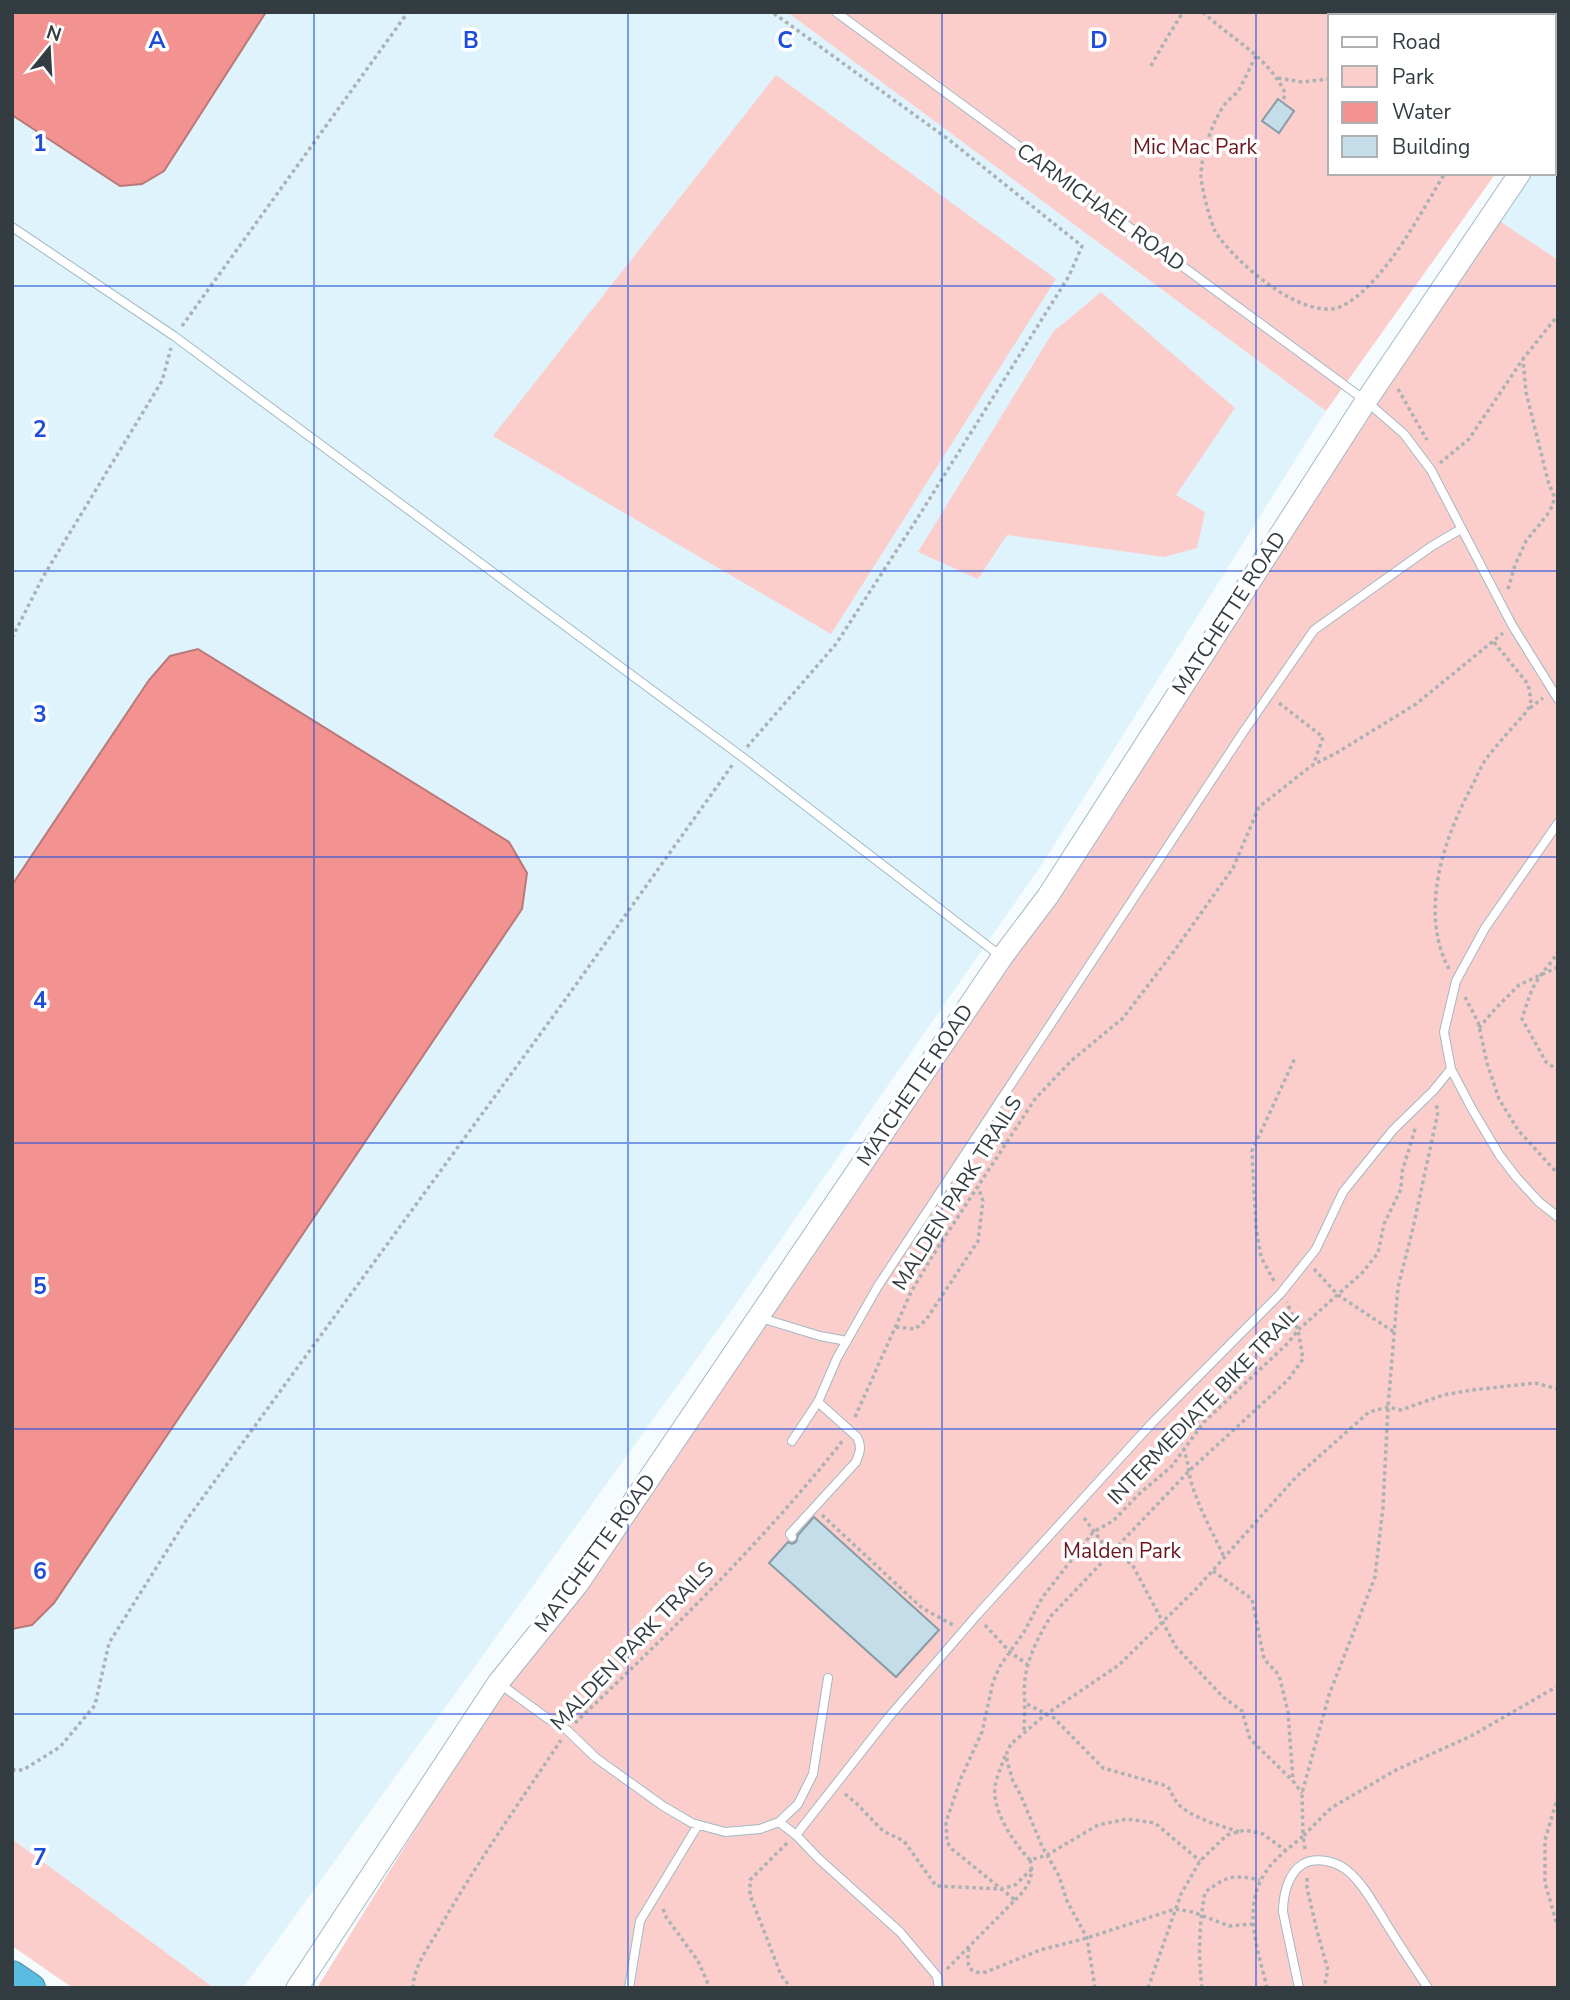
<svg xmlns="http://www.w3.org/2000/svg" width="1570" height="2000" font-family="'Nunito Sans',sans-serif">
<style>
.built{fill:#dff3fc}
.green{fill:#fbcdcb}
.water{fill:#f39391;stroke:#b97979;stroke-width:2}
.building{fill:#c5dde8;stroke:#859ca6;stroke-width:2}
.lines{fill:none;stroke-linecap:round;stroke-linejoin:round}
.service-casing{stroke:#a2b9c4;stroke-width:10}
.secondary-casing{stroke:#a2b9c4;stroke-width:23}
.motorway-casing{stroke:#4d90aa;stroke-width:30}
.path{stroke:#abb2b4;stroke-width:3.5;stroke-dasharray:3.5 3.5;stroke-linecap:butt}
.service{stroke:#fff;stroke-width:8}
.secondary{stroke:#fff;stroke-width:21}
.motorway{stroke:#5bbce2;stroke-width:28}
.grid{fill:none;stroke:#1d4ed8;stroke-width:2;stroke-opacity:0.55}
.labels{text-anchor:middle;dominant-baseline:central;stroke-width:7;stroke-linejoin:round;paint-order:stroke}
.park-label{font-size:21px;fill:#6a151d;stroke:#fff}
.street-label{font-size:21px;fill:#333d41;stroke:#fff}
.grid-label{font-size:23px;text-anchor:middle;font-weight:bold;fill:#1d4ed8;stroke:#fff;stroke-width:7;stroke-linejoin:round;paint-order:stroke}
</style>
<rect width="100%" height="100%" fill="#f6fbfd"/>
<path class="built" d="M12,12H787L1326,411L1044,861L729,1314L243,1988H214L12,1839Z
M1558,119V260L1492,216L1521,173H1554V124Z"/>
<path class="green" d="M787,12H1558V87L1554,92V16H1330V173H1496L1326,411Z
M776,75L1056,279L831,634L493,436Z
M1492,216L1558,260V1988H317L461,1756Z
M1101,292L1235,408L1176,495L1205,512L1197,548L1164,557L1007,535L978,579L918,552L1053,332Z
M12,1839L214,1988H73L12,1946Z"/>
<path class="water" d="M12,12H266L164,171L142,184L120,186L12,115Z
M198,649L509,842L527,873L522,909L54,1603L32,1625L12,1629V885L149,680L170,656Z"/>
<path class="building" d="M1278,99L1294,111L1279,133L1262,121Z
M814,1517L939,1630L896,1677L769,1563L788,1542L792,1544L796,1542L798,1535Z"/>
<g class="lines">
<defs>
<path id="service" d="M836,12L1366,401L1404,434L1431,470L1512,625L1558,699
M12,227L174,336L745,759L1002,957
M1558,823L1485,928L1456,981L1444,1032L1451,1069L1472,1109L1500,1156L1517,1178L1539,1202L1558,1217
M761,1318L820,1336L847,1341
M792,1441L818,1402L837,1358L878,1286L1244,731L1314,630L1432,546L1461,529
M792,1537L790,1534L856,1462C860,1452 862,1447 857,1437L818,1402
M500,1684L547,1718L567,1730L596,1758L663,1806L692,1823L725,1832L760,1829L779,1822L798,1804L813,1774L828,1678
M779,1822L796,1835L888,1718L977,1615L1152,1423L1281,1293L1316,1249L1343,1192L1393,1130L1433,1091L1451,1069
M796,1835L818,1858L900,1932L937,1976L939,1988
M629,1988L640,1921L698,1825
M1299,1988L1283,1912C1283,1895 1288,1873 1303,1864C1317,1856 1338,1862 1349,1872C1362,1883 1372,1901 1381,1915C1396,1940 1412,1964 1428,1988"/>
<path id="secondary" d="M1554,124L1558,119
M297,1988L498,1683L577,1585L1002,957L1048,896L1366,401L1520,173"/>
<path id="motorway" d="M12,1975L31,1988"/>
</defs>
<use href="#service" class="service-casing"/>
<use href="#secondary" class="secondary-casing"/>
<use href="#motorway" class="motorway-casing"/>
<path class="path" d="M1203,12C1231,39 1268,56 1285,93L1283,102
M1256,56C1251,65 1247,75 1242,84C1239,93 1231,97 1225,104C1212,122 1202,153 1201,174C1200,183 1211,224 1215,231C1233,261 1309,328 1346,304C1388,278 1419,215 1445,173
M1151,66C1161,47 1172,30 1183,12
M1554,69H1558
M1278,78L1302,82L1330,79
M1554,153L1558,148
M182,326L408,12
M1398,389L1427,440
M1440,463L1469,439L1523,359L1558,315
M1508,589L1515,565L1526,541L1547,515L1553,505L1554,496L1548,481L1526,392L1523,359
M12,638L43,577L162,381L171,348
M1279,703L1323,737L1314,763
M1530,708L1543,698
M747,747L836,644L915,522L1069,276L1082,246L948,139L772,12
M1558,950C1554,961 1547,966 1541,975C1531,988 1527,1003 1522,1019L1546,1062L1558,1070
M1449,969C1419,913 1443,840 1471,788C1476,779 1480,768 1486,759C1499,742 1514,726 1528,710L1531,700L1528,684L1493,641
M1465,997L1478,1022L1487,1063L1499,1099L1518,1130L1558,1174
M1479,1028L1495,1009L1519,985L1558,967
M1314,1269L1338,1295L1394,1332
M1274,1281L1261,1257L1256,1227L1252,1151L1295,1058
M896,1327L915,1329L926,1320L978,1241L983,1201L978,1187
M855,1417L911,1292L933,1255L1035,1099L1071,1061L1123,1018L1172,954L1233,868L1259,807L1311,766L1338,752L1416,704L1503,633
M1163,1429C1193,1444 1184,1466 1194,1491C1202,1514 1214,1535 1224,1557
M822,1515L922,1608L953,1625
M1084,1518L1111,1554L1132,1564L1176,1647L1223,1697L1242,1711L1250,1739L1293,1781
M1213,1571L1252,1599L1264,1659L1279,1675L1288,1712L1293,1781L1302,1793
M985,1625L1010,1652L1027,1664
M575,1723C669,1633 763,1542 844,1439
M1024,1730L1025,1703
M1005,1756C1002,1765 998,1773 996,1782C989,1807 1013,1842 1030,1860L1047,1855L1098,1825L1127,1819L1155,1823L1200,1861
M12,1770H23L60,1747L95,1705L109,1643L185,1522L565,1000L733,764
M845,1794L857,1804L883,1831L904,1841L936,1886L1001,1889L1015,1885L1033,1868
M1558,1796L1545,1840V1883L1558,1928
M1239,1832C1222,1826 1185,1816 1176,1801C1172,1796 1172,1791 1167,1786L1103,1768L1054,1718L1025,1703C1021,1670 1034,1644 1051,1616L1190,1470L1288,1380L1303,1359L1298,1330L1287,1302
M787,1843L750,1880V1895L781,1975L791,1988
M1305,1849L1303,1836L1331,1808L1396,1770L1471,1736L1558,1686
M1307,1878V1888L1317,1931L1328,1970L1324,1988
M1015,1900C1027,1889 1035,1876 1030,1860
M663,1909L666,1917L698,1961L710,1988
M969,1948C966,1963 967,1975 986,1972L1040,1950L1087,1938L1175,1909L1193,1912L1229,1926L1252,1924
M947,1969L1015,1900L952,1849L947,1842L946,1822L961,1778L982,1732L993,1682L1000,1666L1024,1632L1042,1598L1093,1532L1113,1521L1139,1494L1172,1466L1204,1422L1288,1343L1298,1330L1362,1273L1378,1253L1384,1224L1401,1189L1402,1172L1416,1126
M413,1988C413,1967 429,1947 439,1929C476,1864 520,1802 561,1740
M1095,1988L1087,1938L1067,1901L1059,1876L1042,1846L1021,1796L1013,1781L1007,1761V1752L1011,1744L1045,1715L1119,1665L1197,1588L1296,1477L1369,1412L1388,1407L1401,1410L1443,1395L1472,1390L1535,1383L1558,1389
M1148,1988L1181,1894L1200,1861L1227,1835L1245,1830L1263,1834L1286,1851
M1202,1988C1198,1953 1199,1926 1205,1892C1228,1876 1232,1874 1260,1880
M1267,1988C1257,1945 1240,1904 1270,1866C1279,1855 1292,1846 1303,1836L1302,1793L1329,1695L1375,1577L1383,1507L1388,1407L1398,1287L1413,1228L1438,1112L1436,1104"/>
<use href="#service" class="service"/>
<use href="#secondary" class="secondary"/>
<use href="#motorway" class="motorway"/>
</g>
<path class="grid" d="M314,12V1988M628,12V1988M942,12V1988M1256,12V1988M12,286H1558M12,571H1558M12,857H1558M12,1143H1558M12,1429H1558M12,1714H1558"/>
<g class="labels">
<g class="park-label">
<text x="1195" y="147">Mic Mac Park</text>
<text x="1122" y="1551">Malden Park</text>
</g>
<g class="street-label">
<text transform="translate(1101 207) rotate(36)">CARMICHAEL ROAD</text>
<text transform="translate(1229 613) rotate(-57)">MATCHETTE ROAD</text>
<text transform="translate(915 1085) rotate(-56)">MATCHETTE ROAD</text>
<text transform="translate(957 1193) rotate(-58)">MALDEN PARK TRAILS</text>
<text transform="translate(1203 1406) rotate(-46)">INTERMEDIATE BIKE TRAIL</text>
<text transform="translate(595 1553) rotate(-54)">MATCHETTE ROAD</text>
<text transform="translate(632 1646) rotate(-46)">MALDEN PARK TRAILS</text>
</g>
</g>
<g class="grid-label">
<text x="157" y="48">A</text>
<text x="471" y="48">B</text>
<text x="785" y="48">C</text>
<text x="1099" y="48">D</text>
<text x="40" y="151">1</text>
<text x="40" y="437">2</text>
<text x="40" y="722">3</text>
<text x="40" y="1008">4</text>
<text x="40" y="1294">5</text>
<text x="40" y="1579">6</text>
<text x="40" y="1865">7</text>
</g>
<rect width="1570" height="2000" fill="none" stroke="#333d41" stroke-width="28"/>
<rect x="1328" y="14" width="228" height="161" fill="#ffffff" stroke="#adb1b3" stroke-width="2"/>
<rect x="1342" y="37" width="35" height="10" fill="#ffffff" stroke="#adb1b3" stroke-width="2"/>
<text x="1392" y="49" font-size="21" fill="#333d41">Road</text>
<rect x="1342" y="66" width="35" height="21" fill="#fbcdcb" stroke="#adb1b3" stroke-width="2"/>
<text x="1392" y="84" font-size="21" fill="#333d41">Park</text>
<rect x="1342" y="102" width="35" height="21" fill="#f39391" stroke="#adb1b3" stroke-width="2"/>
<text x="1392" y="119" font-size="21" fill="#333d41">Water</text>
<rect x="1342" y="136" width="35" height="21" fill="#c5dde8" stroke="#adb1b3" stroke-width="2"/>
<text x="1392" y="154" font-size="21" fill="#333d41">Building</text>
<g transform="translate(49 49) rotate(18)" stroke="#ffffff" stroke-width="5" paint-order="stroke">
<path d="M0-5L12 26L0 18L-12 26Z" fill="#333d41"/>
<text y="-10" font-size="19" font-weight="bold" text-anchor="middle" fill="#333d41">N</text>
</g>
</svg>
